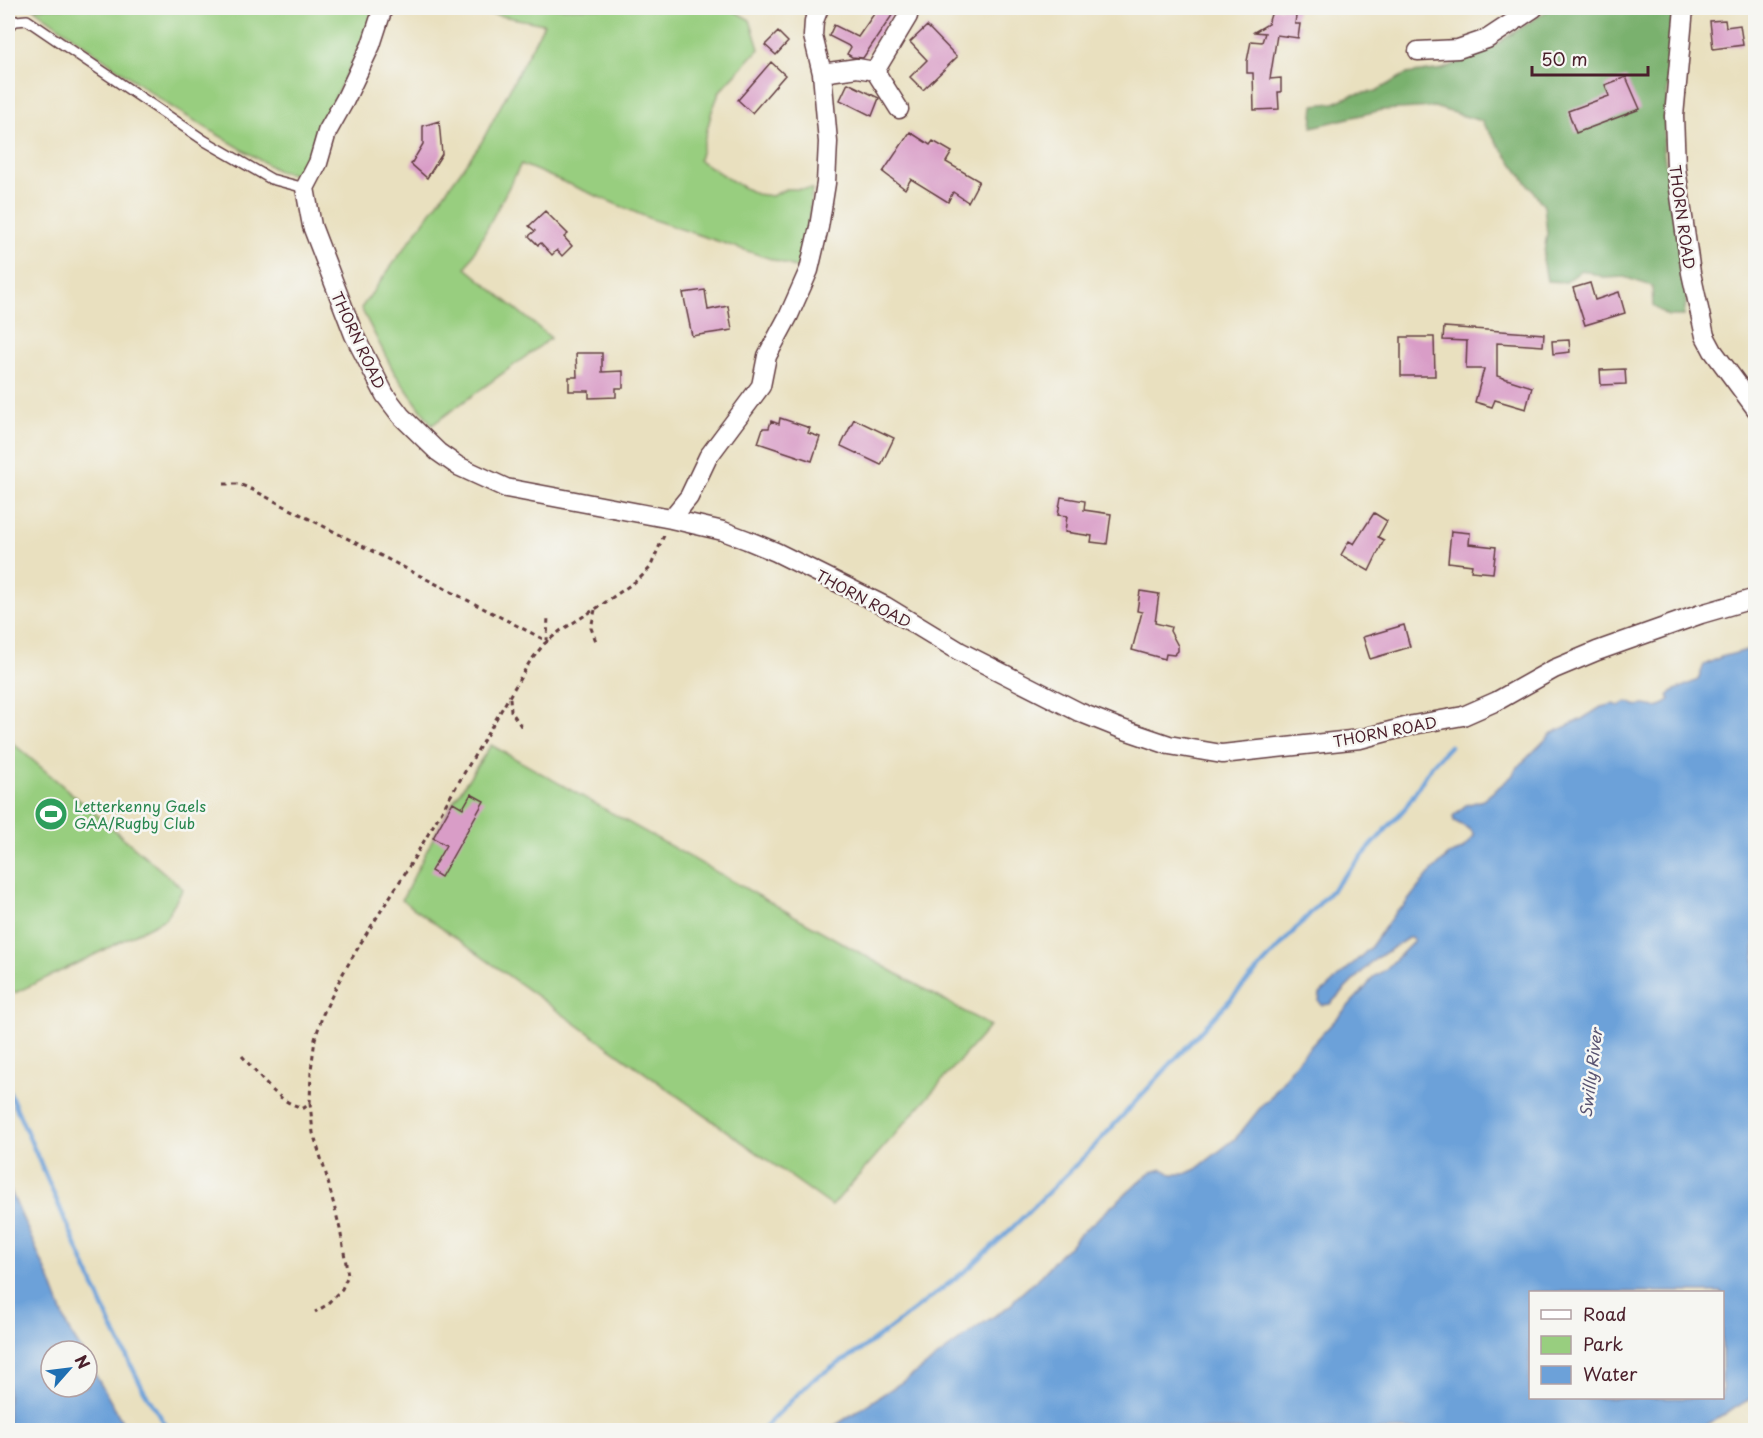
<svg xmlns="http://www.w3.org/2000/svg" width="1763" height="1438" font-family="'Playpen Sans',sans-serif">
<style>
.green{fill:#98ce7f;stroke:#717655;stroke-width:1.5}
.forest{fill:#7ab16e;stroke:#62684c;stroke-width:1.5}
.water{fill:#6ca1d9;stroke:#5b6082;stroke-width:1.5;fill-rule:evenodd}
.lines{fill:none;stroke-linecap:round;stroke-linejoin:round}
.stream{stroke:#6ca1d9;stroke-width:4.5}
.building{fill:#d99dc7}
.lane-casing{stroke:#623c41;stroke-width:12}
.street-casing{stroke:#623c41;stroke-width:21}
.path{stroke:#623c41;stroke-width:3;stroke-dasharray:4.5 4.5;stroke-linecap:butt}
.lane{stroke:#fff;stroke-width:9}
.street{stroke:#fff;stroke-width:18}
.labels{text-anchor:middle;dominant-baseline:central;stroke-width:5;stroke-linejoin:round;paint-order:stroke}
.street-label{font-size:15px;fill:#4a1f2b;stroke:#f6f6f2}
.leisure-label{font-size:15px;fill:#27864d;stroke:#f6f6f2;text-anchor:start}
.water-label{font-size:16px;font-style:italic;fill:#585371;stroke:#f6f6f2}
</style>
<rect width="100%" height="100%" fill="#f6f6f2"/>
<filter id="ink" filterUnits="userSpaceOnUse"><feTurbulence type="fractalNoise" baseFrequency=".0167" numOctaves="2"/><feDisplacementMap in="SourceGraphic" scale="12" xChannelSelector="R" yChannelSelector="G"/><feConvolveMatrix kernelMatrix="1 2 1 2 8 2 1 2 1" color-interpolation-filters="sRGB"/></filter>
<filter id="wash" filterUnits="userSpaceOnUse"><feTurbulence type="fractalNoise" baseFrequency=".008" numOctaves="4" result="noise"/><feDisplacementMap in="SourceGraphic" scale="24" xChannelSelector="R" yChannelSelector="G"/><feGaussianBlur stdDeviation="1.35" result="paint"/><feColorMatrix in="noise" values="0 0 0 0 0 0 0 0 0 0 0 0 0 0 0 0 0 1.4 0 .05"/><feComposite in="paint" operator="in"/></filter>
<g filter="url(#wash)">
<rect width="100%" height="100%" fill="#e9e0bf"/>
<path class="green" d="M33,8H377L299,175L278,171L170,106Z
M459,8H729L750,20L759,49L720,91L712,111L699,160L737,184L756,194L772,196L786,189H812L809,221L801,269L651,219L521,164L466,268L551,338L432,425L394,372L361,308L481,143L544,24Z
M8,739L183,889L165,919L88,958L15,993L8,988Z
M491,745L990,1026L832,1206L402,900L433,838L453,802Z"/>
<path class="forest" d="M1551,8H1674L1663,149L1687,296L1684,316H1668L1653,306L1652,286L1624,277L1606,278L1582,270L1566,282L1547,281L1543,259L1547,233L1544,206L1481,121L1434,107L1382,110L1312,127L1314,105L1334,103L1352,95L1376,91L1406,74L1443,69L1483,53Z"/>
<path class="water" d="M1755,648V1396L1698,1430H828L916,1373L979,1326L1011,1305L1015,1299L1042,1275L1060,1254L1070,1246L1078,1236L1149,1173L1162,1169L1171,1174H1185L1196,1169L1236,1138L1264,1103L1268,1101L1298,1060L1366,987L1373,977L1385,970L1414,941L1411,938H1408L1374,960L1330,1004L1322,1005L1319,1001L1320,994L1370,948L1397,910L1403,907L1428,875L1449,855L1462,850L1474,836L1471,830L1454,821L1453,816L1466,805L1483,800L1512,776L1517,768L1552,733L1582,719L1601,707L1614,704L1619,706L1627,702L1638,706L1644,705L1657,707L1665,704L1670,699L1668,696L1673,691L1698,680L1704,665L1721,657ZM1530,1292H1722V1398H1530Z
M8,1185L53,1287L68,1329L82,1351H51V1387H87V1360L127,1430H8Z"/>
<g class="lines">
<path class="stream" d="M8,1089L111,1325L144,1391L169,1430
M762,1430L812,1380L862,1349L912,1312L969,1268L1011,1229L1088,1153L1331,891L1406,807L1432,765L1450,746"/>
</g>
<g id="blocks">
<path class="building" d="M878,8H897L863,58L852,57L847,54L851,47L829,36L834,25L858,37Z
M1273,8H1297L1295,24H1300L1298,38L1277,35L1270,79L1281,78V92H1278L1279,109L1254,110L1253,73H1247V61L1251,41L1262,42L1265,33L1254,32L1268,24Z
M1725,20L1726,27L1740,25L1743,45L1713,49L1710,21Z
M927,26L957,57L923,90L910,77L927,60L910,42Z
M778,32L788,42L776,55L765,45Z
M771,62L785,75L752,113L738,100Z
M1626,77L1640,109L1576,133L1568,111L1609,96L1605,85Z
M848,83L879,98L872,116L840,100Z
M439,121L442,154L427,178L411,164L423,144V126Z
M910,132L930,145L933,141L952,152L946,162L979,181L968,202L953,192L948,202L911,179L905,189L883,172Z
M545,211L568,234L564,237L572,246L562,256L557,250L552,255L541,243L538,245L529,236L535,231L529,226Z
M1590,283L1595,300L1619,292L1625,313L1585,325L1573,288Z
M705,290L708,310L728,306L732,330L692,336L683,293Z
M1444,327L1544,334L1543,346L1497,343V376L1532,387L1526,409L1495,400L1492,407L1475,402L1484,369H1466L1467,341L1443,340Z
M1401,337H1434L1435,376H1401Z
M1569,340L1570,352L1553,354L1552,341Z
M576,353H602V372L623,371V388H616V397L589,398V391H569V377H577Z
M1625,369L1626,384L1601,385L1600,370Z
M780,418L810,428L808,433L820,437L812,461L758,443L763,428H769L771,421L779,424Z
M854,419L894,438L881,465L841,446Z
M1061,497L1085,501L1084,510L1111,514L1107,544L1091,542L1092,536L1065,532L1067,516L1058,515Z
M1374,513L1387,521L1378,537L1384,540L1369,571L1341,555L1349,541L1354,544Z
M1451,531L1470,533L1469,544L1496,547L1493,573L1471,571L1472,565L1448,562Z
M1140,591L1159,594L1155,623L1171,627L1170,631L1178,646V651L1174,655L1166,654L1165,659L1132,650L1142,612L1137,611Z
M1404,625L1410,647L1370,659L1363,637Z
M471,794L484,801L441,877L431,871L446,845L433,838L453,802L463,808Z"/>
</g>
</g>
<g filter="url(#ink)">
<use href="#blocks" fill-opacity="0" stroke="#623c41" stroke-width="1.5"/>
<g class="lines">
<defs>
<path id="lane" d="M8,26L16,21L27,20L205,141L271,179L305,188"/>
<path id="street" d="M383,8L371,45L345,100L327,132L318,163L305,188L312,226L354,335L385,395L401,416L438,452L458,466L506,488L671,519L723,531L747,540L776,552L885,606L959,651L1079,712L1119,728L1169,745L1222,754L1360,739L1413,725L1463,716L1497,701L1554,669L1597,651L1701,614L1756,598
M1684,8L1674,116L1676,168L1691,273L1705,336L1713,351L1756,409
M1418,51L1458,49L1487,39L1534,8
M875,71L908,16
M822,73L857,68L875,71L899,109
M671,519L689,497L708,457L761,386L767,356L789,315L809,270L819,227L826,183L828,142L822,73L813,36L814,21L819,8"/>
</defs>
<use href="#lane" class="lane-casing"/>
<use href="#street" class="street-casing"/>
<path class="path" d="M224,484H239L253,490L547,641L548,615
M595,610L591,628L597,644
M510,698L511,711L523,729
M242,1056C260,1076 277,1103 304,1108L310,1103L311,1070L315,1039L323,1014L342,975L365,936L407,870L529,663L544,644L560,631L600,606L639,579L650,568L665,533
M310,1103L313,1133L326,1174L340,1229L348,1275L342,1289L325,1306L315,1312"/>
<use href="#lane" class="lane"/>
<use href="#street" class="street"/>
</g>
</g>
<defs>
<symbol id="stadium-disc" viewBox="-11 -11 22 22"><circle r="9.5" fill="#2e9e5b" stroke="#f6f6f2"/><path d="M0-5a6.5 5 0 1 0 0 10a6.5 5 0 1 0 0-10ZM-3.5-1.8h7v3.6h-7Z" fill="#fff"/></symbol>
</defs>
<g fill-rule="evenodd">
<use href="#stadium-disc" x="32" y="795" width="38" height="38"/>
</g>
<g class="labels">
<g class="street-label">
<text transform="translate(1683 217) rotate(82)">THORN ROAD</text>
<text transform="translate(359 340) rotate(65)">THORN ROAD</text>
<text transform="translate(864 598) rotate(28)">THORN ROAD</text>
<text transform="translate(1385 731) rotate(-11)">THORN ROAD</text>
</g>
<g class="leisure-label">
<text x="74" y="805">Letterkenny Gaels<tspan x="74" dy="17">GAA/Rugby Club</tspan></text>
</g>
<g class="water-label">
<text transform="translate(1590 1073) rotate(-83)">Swilly River</text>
</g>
</g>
<rect width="1763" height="1438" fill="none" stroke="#f6f6f2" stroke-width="30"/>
<rect x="1529" y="1291" width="195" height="108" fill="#f6f6f2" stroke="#b1a0a2" stroke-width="1.5"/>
<rect x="1541" y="1310" width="30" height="9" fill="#ffffff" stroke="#b1a0a2" stroke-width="1.5"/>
<text x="1583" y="1321" font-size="18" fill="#4a1f2b">Road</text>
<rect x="1541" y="1336" width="30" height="18" fill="#98ce7f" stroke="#b1a0a2" stroke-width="1.5"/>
<text x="1583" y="1351" font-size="18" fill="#4a1f2b">Park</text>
<rect x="1541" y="1366" width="30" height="18" fill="#6ca1d9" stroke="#b1a0a2" stroke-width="1.5"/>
<text x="1583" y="1381" font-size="18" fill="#4a1f2b">Water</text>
<g transform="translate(69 1369) rotate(62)"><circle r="28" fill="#f6f6f2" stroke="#b1a0a2" stroke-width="1.5"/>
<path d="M0-4.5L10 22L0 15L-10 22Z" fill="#1f6fb2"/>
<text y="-9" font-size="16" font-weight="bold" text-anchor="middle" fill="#4a1f2b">N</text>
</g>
<path d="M1532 66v9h116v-9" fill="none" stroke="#4a1f2b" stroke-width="3"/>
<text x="1541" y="66" font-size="18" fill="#4a1f2b" stroke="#f6f6f2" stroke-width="4.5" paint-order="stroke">50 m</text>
</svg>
